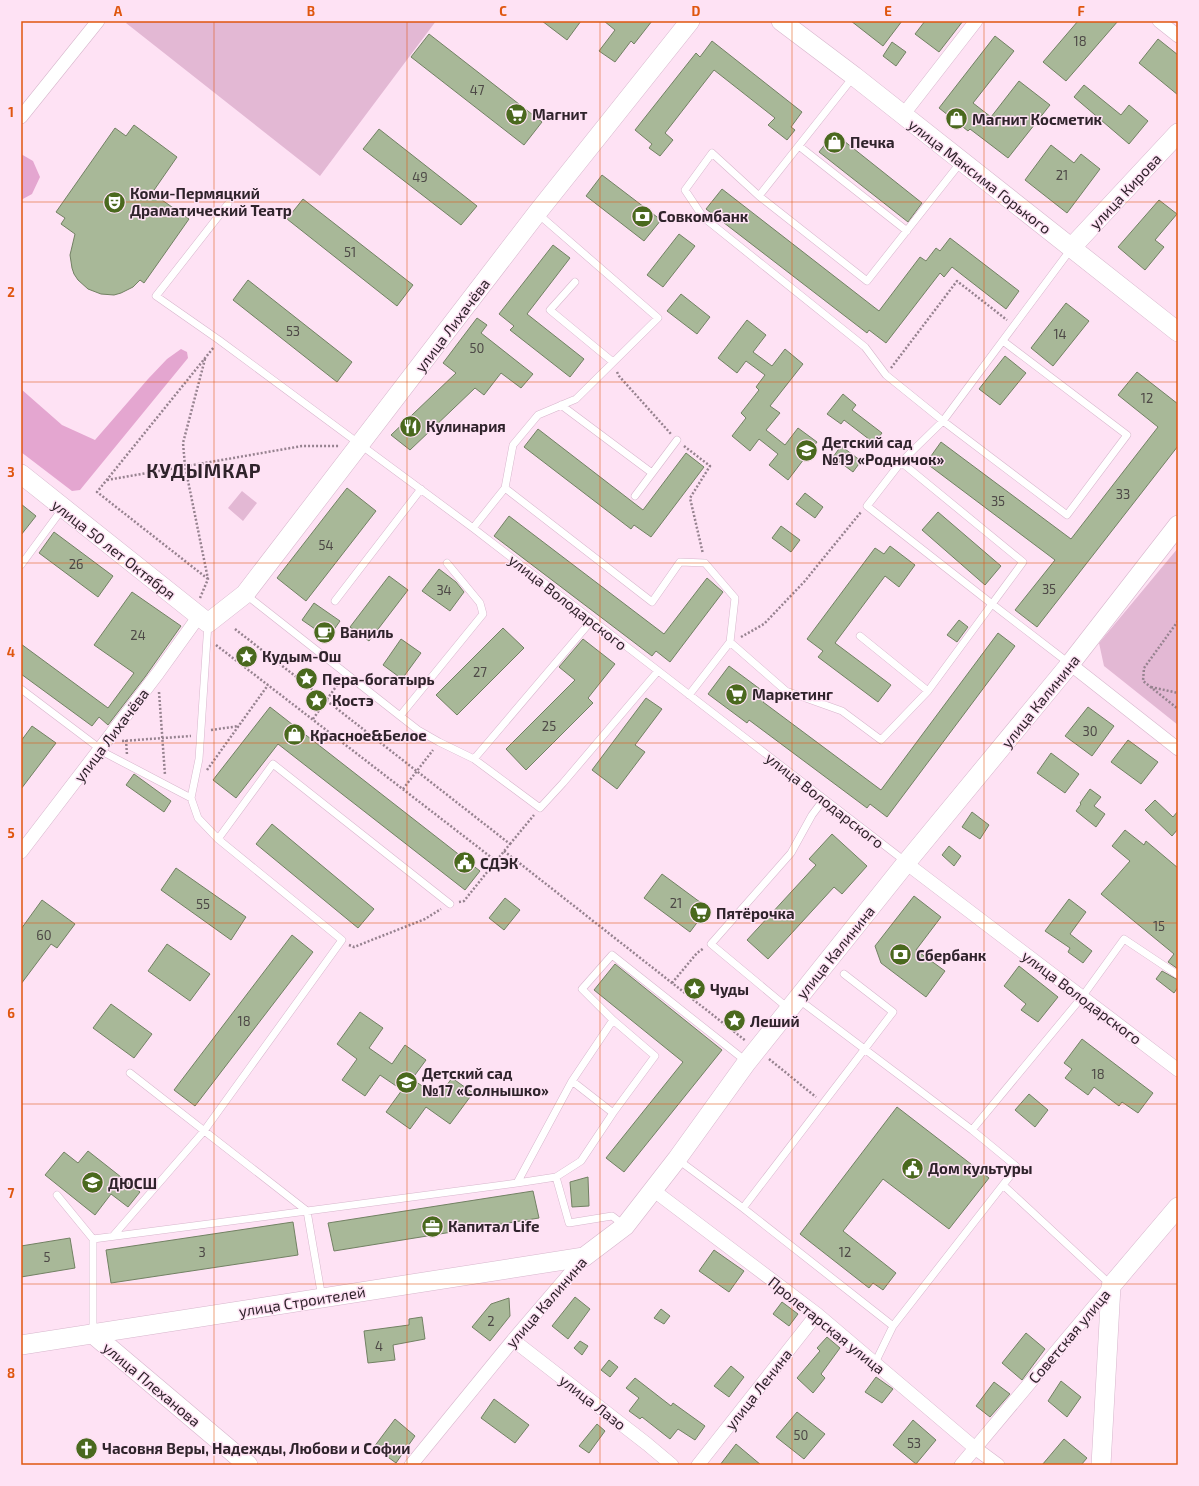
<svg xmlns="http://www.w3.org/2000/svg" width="1199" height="1486" font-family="'Exo 2',sans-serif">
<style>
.green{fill:#e3b8d4}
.forest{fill:#e4a6d0}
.building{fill:#a8b898;stroke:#728163}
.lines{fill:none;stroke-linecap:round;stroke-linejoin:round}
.lane-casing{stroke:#d7b6cc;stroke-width:8}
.street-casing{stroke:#d7b6cc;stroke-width:14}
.secondary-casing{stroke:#d7b6cc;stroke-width:20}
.path{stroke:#96828f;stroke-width:2.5;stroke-dasharray:2 2;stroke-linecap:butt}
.lane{stroke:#fff;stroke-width:7}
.street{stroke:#fff;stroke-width:13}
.secondary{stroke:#fff;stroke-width:19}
.grid{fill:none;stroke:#df560e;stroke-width:1;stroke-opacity:0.55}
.labels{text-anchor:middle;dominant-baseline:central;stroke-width:3;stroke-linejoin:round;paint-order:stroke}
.number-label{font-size:13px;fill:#4d4846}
.poi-label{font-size:15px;font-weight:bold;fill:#2f232b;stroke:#fee2f4;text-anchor:start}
.street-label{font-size:15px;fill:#2f232b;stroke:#fee2f4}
.district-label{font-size:19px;font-weight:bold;letter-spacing:1px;fill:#2f232b;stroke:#fee2f4}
.neatline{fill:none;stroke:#df560e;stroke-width:1.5}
.grid-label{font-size:13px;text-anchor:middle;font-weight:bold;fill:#df560e}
</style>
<rect width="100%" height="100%" fill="#fee2f4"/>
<path class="green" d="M128,21H436L320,176L126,23Z
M242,491L257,503L243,521L228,508Z
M1178,548V725L1104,666L1099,643Z"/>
<path class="forest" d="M21,154L33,161L40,177L32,194L21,200Z
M181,349L187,352L188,358L80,490L72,491L21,452V389L62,425L95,440L148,379L167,359Z"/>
<path class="building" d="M542,21H581L567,40Z
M604,21H652L634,44L631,41L615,62L599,51L615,30Z
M851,21H902L883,46Z
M925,21H963L939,52L915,34Z
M1078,21H1118L1066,81L1043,62Z
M429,34L542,122L524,145L411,57Z
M995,36L1014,51L973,103L991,117L1019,81L1050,105L1008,158L970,129L968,131L939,108Z
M1158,39L1178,55V95L1139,63Z
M712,41L802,112L791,127L795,130L787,140L768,125L775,118L714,70L665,133L673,140L660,156L649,148L652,144L635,130L696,53L700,57Z
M892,42L906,52L896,66L883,56Z
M1084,85L1121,115L1129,105L1148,121L1129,144L1074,97Z
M134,125L177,157L152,193L189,219L144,283L140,280L133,287L121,293L114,295L101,294L88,289L78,280L74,274L72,268L70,255L75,234L61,224L65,218L56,212L115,128L126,136Z
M379,129L477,206L461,225L363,149Z
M834,133L922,203L908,222L819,152Z
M1051,145L1074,163L1081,154L1100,169L1067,213L1025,180Z
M602,175L661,220L644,241L586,196Z
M722,189L879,311L920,257L926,261L936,248L940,251L950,238L1019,291L1006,309L952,267L944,277L940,273L886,343L869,330L867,333L706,209Z
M303,199L413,285L397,306L287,219Z
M1159,200L1177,214L1155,240L1164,247L1145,270L1118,247Z
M679,234L695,246L663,287L647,275Z
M553,245L570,258L527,314L584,359L570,377L510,330L514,326L499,314Z
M248,280L352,362L337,382L233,300Z
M681,294L710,317L697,334L667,311Z
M1066,303L1089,321L1053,366L1031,348Z
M477,318L487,325L481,333L533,374L521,388L501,373L484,395L475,388L410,450L391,435L456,373L443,363Z
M747,320L766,335L753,352L772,366L785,349L803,364L770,406L780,413L766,430L785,445L798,428L817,442L788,480L769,465L778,454L759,439L750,451L732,436L746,418L741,413L759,390L756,387L765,375L746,361L737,373L718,358Z
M1005,356L1026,373L1000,405L979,389Z
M1137,372L1178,404V446L1037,627L1015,610L1055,560L926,463L941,442L1071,539L1158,427L1118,395Z
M843,394L856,405L852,410L882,433L874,443L844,420L841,424L827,414Z
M538,429L643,510L686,453L704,467L651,537L634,525L631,529L524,447Z
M841,446L861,461L853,472L833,457Z
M347,488L376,511L306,601L277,578Z
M805,493L823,507L815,518L796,504Z
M21,504L36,516L21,535Z
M938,512L1001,566L985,585L922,530Z
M509,516L664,634L707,578L723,592L670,662L656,651L652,656L494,536Z
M781,526L800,540L791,552L772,538Z
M54,532L113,576L98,597L39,553Z
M890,546L915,565L899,587L885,576L835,643L891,685L878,702L818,657L823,651L807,639L875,548L884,554Z
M439,569L456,582L464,592L450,611L422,591Z
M389,576L408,590L369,641L350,627Z
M132,592L181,626L145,677L108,725L99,717L92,726L21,674V644L108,708L134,673L94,645Z
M314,603L340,621L328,638L302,620Z
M959,620L968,627L957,642L947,635Z
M503,628L524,648L457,715L436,695Z
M998,633L1015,646L887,817L870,804L867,808L749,720L747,723L708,694L729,666L768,695L763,702L881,790Z
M401,639L421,653L402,679L383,665Z
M583,639L615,664L588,698L593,703L526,770L506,749L575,680L559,667Z
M646,698L662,709L635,745L645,752L617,789L592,770Z
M270,707L480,871L465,890L278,744L236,798L213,780Z
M1088,707L1114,726L1092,756L1065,736Z
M32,726L56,743L21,789V741Z
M1128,740L1158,762L1141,784L1111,762Z
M1051,753L1079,774L1065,793L1037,773Z
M134,774L171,801L164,812L126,785Z
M1090,789L1101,797L1094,806L1105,814L1096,827L1076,811L1081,804L1080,803Z
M1155,800L1173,817L1178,811V829L1172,836L1145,810Z
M972,812L989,825L980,839L962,827Z
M272,824L374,909L358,928L256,844Z
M1125,830L1144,845L1146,841L1178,868V969L1168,962L1174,954L1101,894L1130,861L1112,846Z
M832,834L867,866L842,894L834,887L768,959L747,940L816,865L809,859Z
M949,846L961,856L954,866L942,855Z
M176,868L246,917L231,940L161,890Z
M662,874L708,908L690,932L644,898Z
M914,896L941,917L916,950L945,971L926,997L881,963L875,946Z
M505,898L520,910L504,930L489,918Z
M1069,899L1086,912L1070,934L1092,951L1083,963L1068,952L1070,948L1045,931Z
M42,900L75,924L57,948L51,944L21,984V929Z
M292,935L313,952L195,1106L174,1090Z
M167,944L210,974L190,1001L148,971Z
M615,964L722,1050L624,1172L606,1158L683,1062L594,990Z
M1019,966L1058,997L1038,1022L1021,1010L1026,1004L1004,986Z
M1162,971L1178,980V987L1174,993L1156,979Z
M111,1004L152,1034L134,1058L93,1028Z
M360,1012L383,1028L369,1048L392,1064L405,1045L426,1060L412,1079L438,1097L452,1078L473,1093L450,1124L426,1107L410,1129L386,1112L402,1090L380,1075L365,1096L342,1080L357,1059L337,1044Z
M1082,1039L1153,1093L1138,1113L1122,1102L1119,1106L1094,1087L1088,1095L1065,1078L1072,1069L1064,1063Z
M1029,1094L1048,1110L1035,1127L1015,1110Z
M897,1107L989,1178L949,1229L883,1179L843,1231L896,1273L883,1290L873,1283L869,1288L800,1234Z
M88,1151L140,1192L128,1207L111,1194L95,1215L45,1175L64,1152L78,1163Z
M588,1177L589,1206L572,1207L570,1182Z
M533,1191L539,1218L334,1251L328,1223Z
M293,1222L298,1255L111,1283L106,1250Z
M70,1238L75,1268L21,1277V1246Z
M714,1250L744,1271L729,1292L699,1271Z
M575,1297L590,1309L568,1339L552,1326Z
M509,1298L510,1316L490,1341L472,1327L491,1304Z
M782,1302L798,1314L789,1326L773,1314Z
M661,1309L670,1316L664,1324L654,1318Z
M422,1317L425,1339L393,1345L395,1360L368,1363L364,1331L409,1325V1319Z
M1026,1333L1045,1349L1022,1380L1002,1363Z
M827,1337L840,1348L821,1374L825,1378L813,1393L797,1378L820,1351L817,1348Z
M580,1341L588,1346L582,1355L574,1348Z
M609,1360L618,1367L610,1377L601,1370Z
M731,1366L744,1377L729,1397L714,1386Z
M876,1377L893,1389L882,1403L865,1392Z
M635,1378L671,1406L673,1403L705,1426L695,1440L678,1429L670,1439L642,1417L640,1419L629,1411L639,1398L626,1388Z
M1061,1381L1081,1397L1067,1417L1048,1401Z
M994,1382L1010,1394L990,1417L976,1406Z
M494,1399L529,1425L515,1443L481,1418Z
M797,1412L825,1434L804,1459L776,1437Z
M395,1419L415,1436L396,1463L374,1447Z
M913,1420L936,1440L916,1464L893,1445Z
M597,1424L605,1431L589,1453L579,1446Z
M78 1448a9 9 0 1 1 18 0a9 9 0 1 1-18 0Z
M1064,1439L1087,1458L1081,1465H1042Z
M736,1444L761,1465H720Z"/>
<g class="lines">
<defs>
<path id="lane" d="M854,76L759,196L712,153L685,190L703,217L865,347L886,375L943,421L1067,515L1127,435L1003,341
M799,146L907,231
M759,196L867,281L961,162
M228,204L156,296L219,340L473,528L906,862
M575,282L550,310L613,362
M561,405L652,473
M505,488L513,445L538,415L576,399L658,318L537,213
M635,496L677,440
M473,528L505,488L652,602L680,562L705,563L735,598L730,642L689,695
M21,565L63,508
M245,594L400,716L418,730L439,742L474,759L540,808L563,783L658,671
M335,601L421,489
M860,636L928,691
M730,642L786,691L842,711L881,740L928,691L992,604L867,506L901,462
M1070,664L992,604L1023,562L901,462L943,421L1071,249
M21,689L107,754L191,798
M400,716L483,614L480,603L447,563
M474,759L592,620
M218,839L273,764L450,904
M798,999L972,1130L1082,997L1124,939L1178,975
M789,1009L711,944L791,853L812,815L824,799
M572,1081L613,1113
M677,1159L743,1208L893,1326L1017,1167L972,1130
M556,1177L581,1161L613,1113L655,1056L613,1020
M517,1183L556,1177L569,1223L612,1216L624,1225
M1003,1185L1111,1285
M57,1195L93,1239V1334
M743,1208L893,1012L844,974
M113,1236L204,1131L342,940L218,839L198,818L191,798L199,759L208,623
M93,1239L307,1211L130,1073
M322,1298L307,1211L517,1183L572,1081L613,1020L582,989L612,955L747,1062
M875,1363L893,1326"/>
<path id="street" d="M1159,21L1178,36
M903,115L976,21
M21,117L98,21
M1070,664L1178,749
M21,852L158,673L199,616
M906,863L1178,1070
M653,1190L817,1314L975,1448L998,1465
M513,1340L647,1444L672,1465
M411,1465L513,1340L584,1257
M698,1465L817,1314
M961,1465L1111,1286"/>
<path id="secondary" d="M781,21L854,76L1178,332
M1071,248L1178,133
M21,474L208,623L245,594L537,213L690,21
M93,1334L248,1465
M21,1345L584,1257L625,1226L677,1159L747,1062L906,863L1070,664L1178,525
M1101,1465L1111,1286L1178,1207"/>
</defs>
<use href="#lane" class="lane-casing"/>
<use href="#street" class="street-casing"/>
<use href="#secondary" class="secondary-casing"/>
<path class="path" d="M891,368L957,281L1007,320
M617,372L619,376L671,434
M684,446L710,466L690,498L703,554
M107,480L302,446H339
M208,579L97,492L214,347
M200,598L208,579L185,466L183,443L205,359
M1178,621L1144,668L1143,681L1178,709
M235,629L510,844L496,861
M741,637L764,624L804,582L861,512
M216,645L496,861L464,901L459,902
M1151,687L1178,693
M159,692L165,775
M313,719L340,681
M211,730L239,726
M126,740L127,755
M122,741L191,736
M207,770L268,685
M403,789L433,750
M510,844L534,815
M504,851L746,1041
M349,945L354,947L425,919L441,909
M672,983L697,953L704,948
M769,1059L816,1097"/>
<use href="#lane" class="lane"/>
<use href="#street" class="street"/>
<use href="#secondary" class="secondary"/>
</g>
<path class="grid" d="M214,21V1465M407,21V1465M600,21V1465M792,21V1465M984,21V1465M21,202H1178M21,382H1178M21,563H1178M21,743H1178M21,923H1178M21,1104H1178M21,1284H1178"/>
<defs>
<symbol id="supermarket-disc" viewBox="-11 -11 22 22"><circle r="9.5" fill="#4a691e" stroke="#fee2f4"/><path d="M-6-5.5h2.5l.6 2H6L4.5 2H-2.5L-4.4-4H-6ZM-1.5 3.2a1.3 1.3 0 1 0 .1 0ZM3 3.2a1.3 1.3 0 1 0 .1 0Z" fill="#fff"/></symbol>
<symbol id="shop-disc" viewBox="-11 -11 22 22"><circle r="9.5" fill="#4a691e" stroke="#fee2f4"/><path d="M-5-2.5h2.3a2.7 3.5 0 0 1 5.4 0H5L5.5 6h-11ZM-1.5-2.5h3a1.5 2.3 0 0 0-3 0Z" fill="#fff"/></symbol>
<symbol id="theatre-disc" viewBox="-11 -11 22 22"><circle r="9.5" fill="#4a691e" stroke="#fee2f4"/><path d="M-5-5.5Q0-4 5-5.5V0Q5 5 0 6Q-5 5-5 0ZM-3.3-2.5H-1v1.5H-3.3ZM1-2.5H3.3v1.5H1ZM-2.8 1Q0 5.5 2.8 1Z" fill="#fff"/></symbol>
<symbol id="bank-disc" viewBox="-11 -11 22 22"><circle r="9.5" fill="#4a691e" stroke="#fee2f4"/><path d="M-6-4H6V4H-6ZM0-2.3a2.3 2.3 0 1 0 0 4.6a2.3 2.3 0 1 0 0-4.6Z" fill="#fff"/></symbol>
<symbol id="restaurant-disc" viewBox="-11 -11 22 22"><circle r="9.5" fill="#4a691e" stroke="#fee2f4"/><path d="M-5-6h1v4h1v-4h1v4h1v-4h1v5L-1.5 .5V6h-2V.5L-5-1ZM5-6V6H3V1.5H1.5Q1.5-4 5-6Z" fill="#fff"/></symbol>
<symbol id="school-disc" viewBox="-11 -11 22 22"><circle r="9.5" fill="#4a691e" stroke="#fee2f4"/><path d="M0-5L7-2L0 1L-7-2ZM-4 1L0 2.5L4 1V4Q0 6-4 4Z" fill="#fff"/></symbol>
<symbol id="cafe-disc" viewBox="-11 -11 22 22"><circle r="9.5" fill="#4a691e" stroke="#fee2f4"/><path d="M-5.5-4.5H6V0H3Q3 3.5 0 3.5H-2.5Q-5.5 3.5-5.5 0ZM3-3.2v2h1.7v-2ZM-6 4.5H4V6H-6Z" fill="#fff"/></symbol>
<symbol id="sight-disc" viewBox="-11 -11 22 22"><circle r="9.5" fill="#4a691e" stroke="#fee2f4"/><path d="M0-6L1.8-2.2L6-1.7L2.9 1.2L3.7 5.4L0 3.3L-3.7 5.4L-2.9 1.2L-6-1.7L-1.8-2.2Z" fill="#fff"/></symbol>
<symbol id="civic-disc" viewBox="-11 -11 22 22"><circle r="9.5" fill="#4a691e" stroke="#fee2f4"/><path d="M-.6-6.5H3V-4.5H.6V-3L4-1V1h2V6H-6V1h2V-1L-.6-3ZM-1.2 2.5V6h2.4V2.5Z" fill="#fff"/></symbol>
<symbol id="office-disc" viewBox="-11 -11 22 22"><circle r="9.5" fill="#4a691e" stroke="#fee2f4"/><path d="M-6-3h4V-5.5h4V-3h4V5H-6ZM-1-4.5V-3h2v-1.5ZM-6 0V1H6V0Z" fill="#fff"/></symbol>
<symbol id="church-disc" viewBox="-11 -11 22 22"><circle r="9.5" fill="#4a691e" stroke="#fee2f4"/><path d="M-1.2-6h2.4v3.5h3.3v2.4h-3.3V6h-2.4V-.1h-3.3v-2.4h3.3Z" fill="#fff"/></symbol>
</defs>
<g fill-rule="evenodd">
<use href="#supermarket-disc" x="504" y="102" width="25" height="25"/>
<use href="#shop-disc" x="944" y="106" width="25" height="25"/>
<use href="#shop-disc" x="822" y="130" width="25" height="25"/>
<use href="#theatre-disc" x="102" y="190" width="25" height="25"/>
<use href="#bank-disc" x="630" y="204" width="25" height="25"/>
<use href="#restaurant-disc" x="398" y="414" width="25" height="25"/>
<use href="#school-disc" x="794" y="438" width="25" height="25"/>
<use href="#cafe-disc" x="312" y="620" width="25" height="25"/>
<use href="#sight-disc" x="234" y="644" width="25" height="25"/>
<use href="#sight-disc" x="294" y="666" width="25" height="25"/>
<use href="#supermarket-disc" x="724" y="682" width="25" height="25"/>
<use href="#sight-disc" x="304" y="688" width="25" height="25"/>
<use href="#shop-disc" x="282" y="722" width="25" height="25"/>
<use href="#civic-disc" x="452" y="850" width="25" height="25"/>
<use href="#supermarket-disc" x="688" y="900" width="25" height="25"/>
<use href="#bank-disc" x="888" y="942" width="25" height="25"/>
<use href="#sight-disc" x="682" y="976" width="25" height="25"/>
<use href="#sight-disc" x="722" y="1008" width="25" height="25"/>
<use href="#school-disc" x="394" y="1070" width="25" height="25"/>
<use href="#civic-disc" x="900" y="1156" width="25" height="25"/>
<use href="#school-disc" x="80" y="1170" width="25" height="25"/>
<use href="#office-disc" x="420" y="1214" width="25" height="25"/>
<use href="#church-disc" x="74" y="1436" width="25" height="25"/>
</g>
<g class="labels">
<g class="number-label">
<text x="1080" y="41">18</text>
<text x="477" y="90">47</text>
<text x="1062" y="175">21</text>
<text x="420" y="177">49</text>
<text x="350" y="252">51</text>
<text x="293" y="331">53</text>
<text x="1060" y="334">14</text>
<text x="477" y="348">50</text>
<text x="1147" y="398">12</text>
<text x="1123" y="494">33</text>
<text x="998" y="501">35</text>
<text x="326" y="545">54</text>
<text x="76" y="564">26</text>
<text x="1049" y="589">35</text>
<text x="444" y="590">34</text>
<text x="138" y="635">24</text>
<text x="480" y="672">27</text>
<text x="549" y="726">25</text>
<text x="1090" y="731">30</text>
<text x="676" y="903">21</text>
<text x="203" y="904">55</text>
<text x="1159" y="926">15</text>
<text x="44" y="935">60</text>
<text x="244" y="1021">18</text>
<text x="1098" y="1074">18</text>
<text x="202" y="1252">3</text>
<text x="845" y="1252">12</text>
<text x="47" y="1257">5</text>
<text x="491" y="1321">2</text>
<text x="379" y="1346">4</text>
<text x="801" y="1435">50</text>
<text x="914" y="1443">53</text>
</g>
<g class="poi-label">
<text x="532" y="114">Магнит</text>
<text x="972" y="119">Магнит Косметик</text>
<text x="850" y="142">Печка</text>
<text x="130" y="193">Коми-Пермяцкий<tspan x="130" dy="17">Драматический Театр</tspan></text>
<text x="658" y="216">Совкомбанк</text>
<text x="426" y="426">Кулинария</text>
<text x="822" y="442">Детский сад<tspan x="822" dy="17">№19 «Родничок»</tspan></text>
<text x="340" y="632">Ваниль</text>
<text x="262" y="656">Кудым-Ош</text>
<text x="322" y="679">Пера-богатырь</text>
<text x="752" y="694">Маркетинг</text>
<text x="332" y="700">Костэ</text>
<text x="310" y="735">Красное&amp;Белое</text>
<text x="480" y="863">СДЭК</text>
<text x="716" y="913">Пятёрочка</text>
<text x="916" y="955">Сбербанк</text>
<text x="710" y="989">Чуды</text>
<text x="750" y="1021">Леший</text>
<text x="422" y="1073">Детский сад<tspan x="422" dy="17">№17 «Солнышко»</tspan></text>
<text x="928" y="1168">Дом культуры</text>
<text x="108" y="1183">ДЮСШ</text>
<text x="448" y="1226">Капитал Life</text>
<text x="102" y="1448">Часовня Веры, Надежды, Любови и Софии</text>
</g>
<g class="street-label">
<text transform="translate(980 176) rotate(38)">улица Максима Горького</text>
<text transform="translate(1125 191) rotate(-47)">улица Кирова</text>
<text transform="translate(452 325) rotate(-53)">улица Лихачёва</text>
<text transform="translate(114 549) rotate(38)">улица 50 лет Октября</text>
<text transform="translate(568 602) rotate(38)">улица Володарского</text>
<text transform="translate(1040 701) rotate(-51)">улица Калинина</text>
<text transform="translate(111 735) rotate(-53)">улица Лихачёва</text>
<text transform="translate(825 800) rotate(38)">улица Володарского</text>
<text transform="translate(835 952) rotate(-51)">улица Калинина</text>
<text transform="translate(1082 997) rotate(37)">улица Володарского</text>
<text transform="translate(302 1301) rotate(-9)">улица Строителей</text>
<text transform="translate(546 1302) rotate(-49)">улица Калинина</text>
<text transform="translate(827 1325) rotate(39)">Пролетарская улица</text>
<text transform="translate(1069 1336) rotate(-50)">Советская улица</text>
<text transform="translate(152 1384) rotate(40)">улица Плеханова</text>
<text transform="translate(758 1389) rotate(-52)">улица Ленина</text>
<text transform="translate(593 1402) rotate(38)">улица Лазо</text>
</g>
<g class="district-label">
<text x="204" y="470">КУДЫМКАР</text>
</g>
</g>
<rect width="1199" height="1486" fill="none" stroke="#fee2f4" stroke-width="44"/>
<rect x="22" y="22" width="1155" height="1442" class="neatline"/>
<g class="grid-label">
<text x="118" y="16">A</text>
<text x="311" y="16">B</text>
<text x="503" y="16">C</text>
<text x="696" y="16">D</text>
<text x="888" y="16">E</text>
<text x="1081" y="16">F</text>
<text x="11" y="117">1</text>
<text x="11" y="297">2</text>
<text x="11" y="477">3</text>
<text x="11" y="657">4</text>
<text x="11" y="838">5</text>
<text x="11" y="1018">6</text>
<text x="11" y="1198">7</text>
<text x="11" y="1378">8</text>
</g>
</svg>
